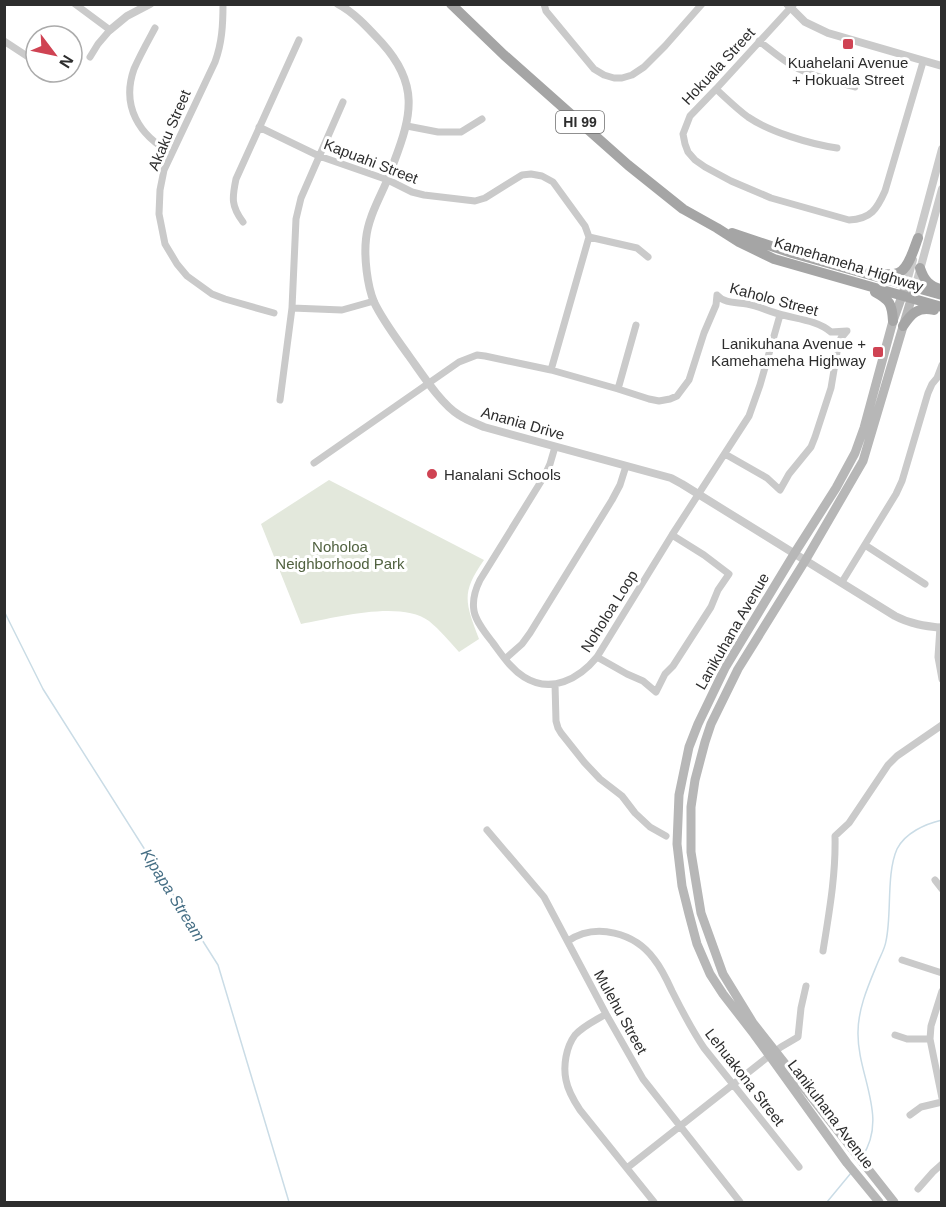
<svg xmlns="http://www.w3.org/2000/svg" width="946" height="1207" font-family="Helvetica,sans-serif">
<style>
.green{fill:#e3e8dc}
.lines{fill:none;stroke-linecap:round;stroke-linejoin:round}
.stream{stroke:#cadce6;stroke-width:1.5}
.minor{stroke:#cacaca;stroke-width:7}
.tertiary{stroke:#cacaca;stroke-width:8}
.secondary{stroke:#b7b7b7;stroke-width:9}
.primary{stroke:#a5a5a5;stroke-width:10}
.poi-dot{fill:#cf4353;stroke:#fff;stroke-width:2}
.labels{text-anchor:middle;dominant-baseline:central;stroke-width:6;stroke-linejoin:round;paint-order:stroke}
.shield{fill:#fff;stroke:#6c6c6c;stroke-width:1.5}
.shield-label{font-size:14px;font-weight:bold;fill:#2d2d2d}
.poi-label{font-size:15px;fill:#2d2d2d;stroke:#fff}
.street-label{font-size:15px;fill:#2d2d2d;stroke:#fff}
.park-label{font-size:15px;fill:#516240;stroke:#fff}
.water-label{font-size:16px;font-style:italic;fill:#456e84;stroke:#fff}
</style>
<rect width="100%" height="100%" fill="#fff"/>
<path class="green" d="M329,480L484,560C461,593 465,602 479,639L459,652C449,641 440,630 429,621C400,600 335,618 301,624L261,524Z"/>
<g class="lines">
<path class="stream" d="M4,611L43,689L218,965L289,1202
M862,1157C889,1117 857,1075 858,1032C858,1008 869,984 878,962C881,955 885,948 886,941C892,914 886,874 897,849C905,833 925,824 942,820
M827,1202L851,1173"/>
<path class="minor" d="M75,4L110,30L98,44L90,57
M223,4C223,25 222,43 215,62L164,170L160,190L159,214L165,244L177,264L187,276L212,294L225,299L274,313
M544,4L546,11L594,69L604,75L614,78H622L632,75L644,67L665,46L702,4
M794,4L716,89L690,116L683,134L685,144L688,152L695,160L705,167L731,181L771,198L849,220C871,219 877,209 885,191L923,62
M155,28C148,41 140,55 134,69C121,106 139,136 172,153
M4,41L36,62
M759,41C771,50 782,60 795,67C813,77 835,81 855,87
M44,72L45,73
M716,89C727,99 737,109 748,117C770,132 810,144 837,148
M407,126L438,132H461L482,119
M259,127L319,156L388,180L412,192L424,195L475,201L485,198L522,175L531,174L542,176L553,182L585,226L589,237L551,370
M243,222C231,206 232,198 236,179L299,40
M589,237L637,248L648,257
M292,308L342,310L374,301
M618,389L636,325
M280,400L292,308L296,219L301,198L343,102
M555,447L550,464L545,475L480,580C475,590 472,600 474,611C476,622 486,634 493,643C502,655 511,669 524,677C551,694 579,679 597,657L672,535L749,416L760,385L780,315
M314,463L459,362L477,355L485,356L551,370L618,389L649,399L659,401L670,399L677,396L689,380L704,333L716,305L717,295C725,304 736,302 747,304C758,306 768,311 779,314C796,319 817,320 831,332L847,331L841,338L838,346L831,388L815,437L811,447L789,474L780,490L767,478L725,454
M865,545L925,584
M842,582L896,494L902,481L928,393L932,384L937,378L942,365
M940,627L938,657L942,679
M597,657L627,674L643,681L656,692L665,674L673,666L711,607L718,590L729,574L704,555L672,535
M505,659L522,644L530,633L612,500L620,485L626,466
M555,684L556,721L558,728L561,733L584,762L600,779L622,796L635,813L650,827L666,836
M487,830L544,897L606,1014L643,1079L740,1202
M935,880L942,889
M568,941C596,922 635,933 654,959C662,969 667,980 672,991C682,1011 692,1030 704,1048L799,1167
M823,951C829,913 836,875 835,836L849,823L888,765L897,756L942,725
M902,960L942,973
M942,991L931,1026L930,1039L942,1098
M606,1014C596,1020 583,1026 575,1035C566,1047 563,1066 566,1080C568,1091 574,1101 580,1110L654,1202
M895,1035L907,1039H930
M910,1115L921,1107L942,1102
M627,1168L769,1056L781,1047L798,1037L801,1008L806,986
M918,1189L933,1172L942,1164"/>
<path class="tertiary" d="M338,4C355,13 369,29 382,43C419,84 412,115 394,162C391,169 390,176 386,183C378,201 368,219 366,239C364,257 367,285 374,302C383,321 397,339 409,356C422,374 441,404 459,415C466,420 475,423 484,427L671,478L682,484L895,616C910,624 925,626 942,628
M787,4L805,22L828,33L942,66
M110,30L127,16L150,4
M917,242L942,149
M906,285L913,260
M915,288L942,189"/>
<path class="secondary" d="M879,1202L847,1163L754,1034L723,994L710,974L697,944L689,914L682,886L677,844L679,795L689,747L698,724L725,668L794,554L836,488L855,453L864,428L893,321L906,285
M894,1202L753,1023L723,974L701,913L691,852V807L695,780L705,742L711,724L738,669L805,561L863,461L913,293"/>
<path class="primary" d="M451,4L504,55L628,165L683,209L717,228L739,242L774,259L942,307
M732,233L792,253L942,295
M920,268C924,280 929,286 941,289
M882,274C887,274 893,275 898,273C909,269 914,248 918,238
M875,292C890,300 892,304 893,321
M903,326C911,314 918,306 934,310"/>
</g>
<g class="poi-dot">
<rect x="842" y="38" width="12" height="12" rx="3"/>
<rect x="872" y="346" width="12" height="12" rx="3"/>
<circle cx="432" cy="474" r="6"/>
</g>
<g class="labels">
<rect class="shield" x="556" y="111" width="48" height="22" rx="4.5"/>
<g class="shield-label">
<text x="580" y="122">HI 99</text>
</g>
<g class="poi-label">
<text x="848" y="62">Kuahelani Avenue<tspan x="848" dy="17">+ Hokuala Street</tspan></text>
<text x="866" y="343" text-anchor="end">Lanikuhana Avenue +<tspan x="866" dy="17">Kamehameha Highway</tspan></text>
<text x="444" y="474" text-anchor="start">Hanalani Schools</text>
</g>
<g class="street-label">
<text transform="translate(718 66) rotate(-47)">Hokuala Street</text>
<text transform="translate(169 130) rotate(-67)">Akaku Street</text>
<text transform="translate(371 161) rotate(21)">Kapuahi Street</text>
<text transform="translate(849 264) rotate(17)">Kamehameha Highway</text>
<text transform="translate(774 299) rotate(15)">Kaholo Street</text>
<text transform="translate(523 423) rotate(16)">Anania Drive</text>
<text transform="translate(609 611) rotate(-58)">Noholoa Loop</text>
<text transform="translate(732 631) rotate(-60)">Lanikuhana Avenue</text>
<text transform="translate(621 1012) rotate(61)">Mulehu Street</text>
<text transform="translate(745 1077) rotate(52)">Lehuakona Street</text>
<text transform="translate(831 1114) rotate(53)">Lanikuhana Avenue</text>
</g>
<g class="park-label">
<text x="340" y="546">Noholoa<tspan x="340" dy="17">Neighborhood Park</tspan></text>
</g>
<g class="water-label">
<text transform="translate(173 895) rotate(58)">Kipapa Stream</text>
</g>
</g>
<rect width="946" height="1207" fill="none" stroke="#2d2d2d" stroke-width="12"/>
<g transform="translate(54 54) rotate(122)"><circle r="28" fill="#ffffff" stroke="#ababab" stroke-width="1.5"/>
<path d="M0-4.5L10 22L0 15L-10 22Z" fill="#cf4353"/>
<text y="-9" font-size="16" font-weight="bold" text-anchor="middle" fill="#2d2d2d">N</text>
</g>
</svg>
